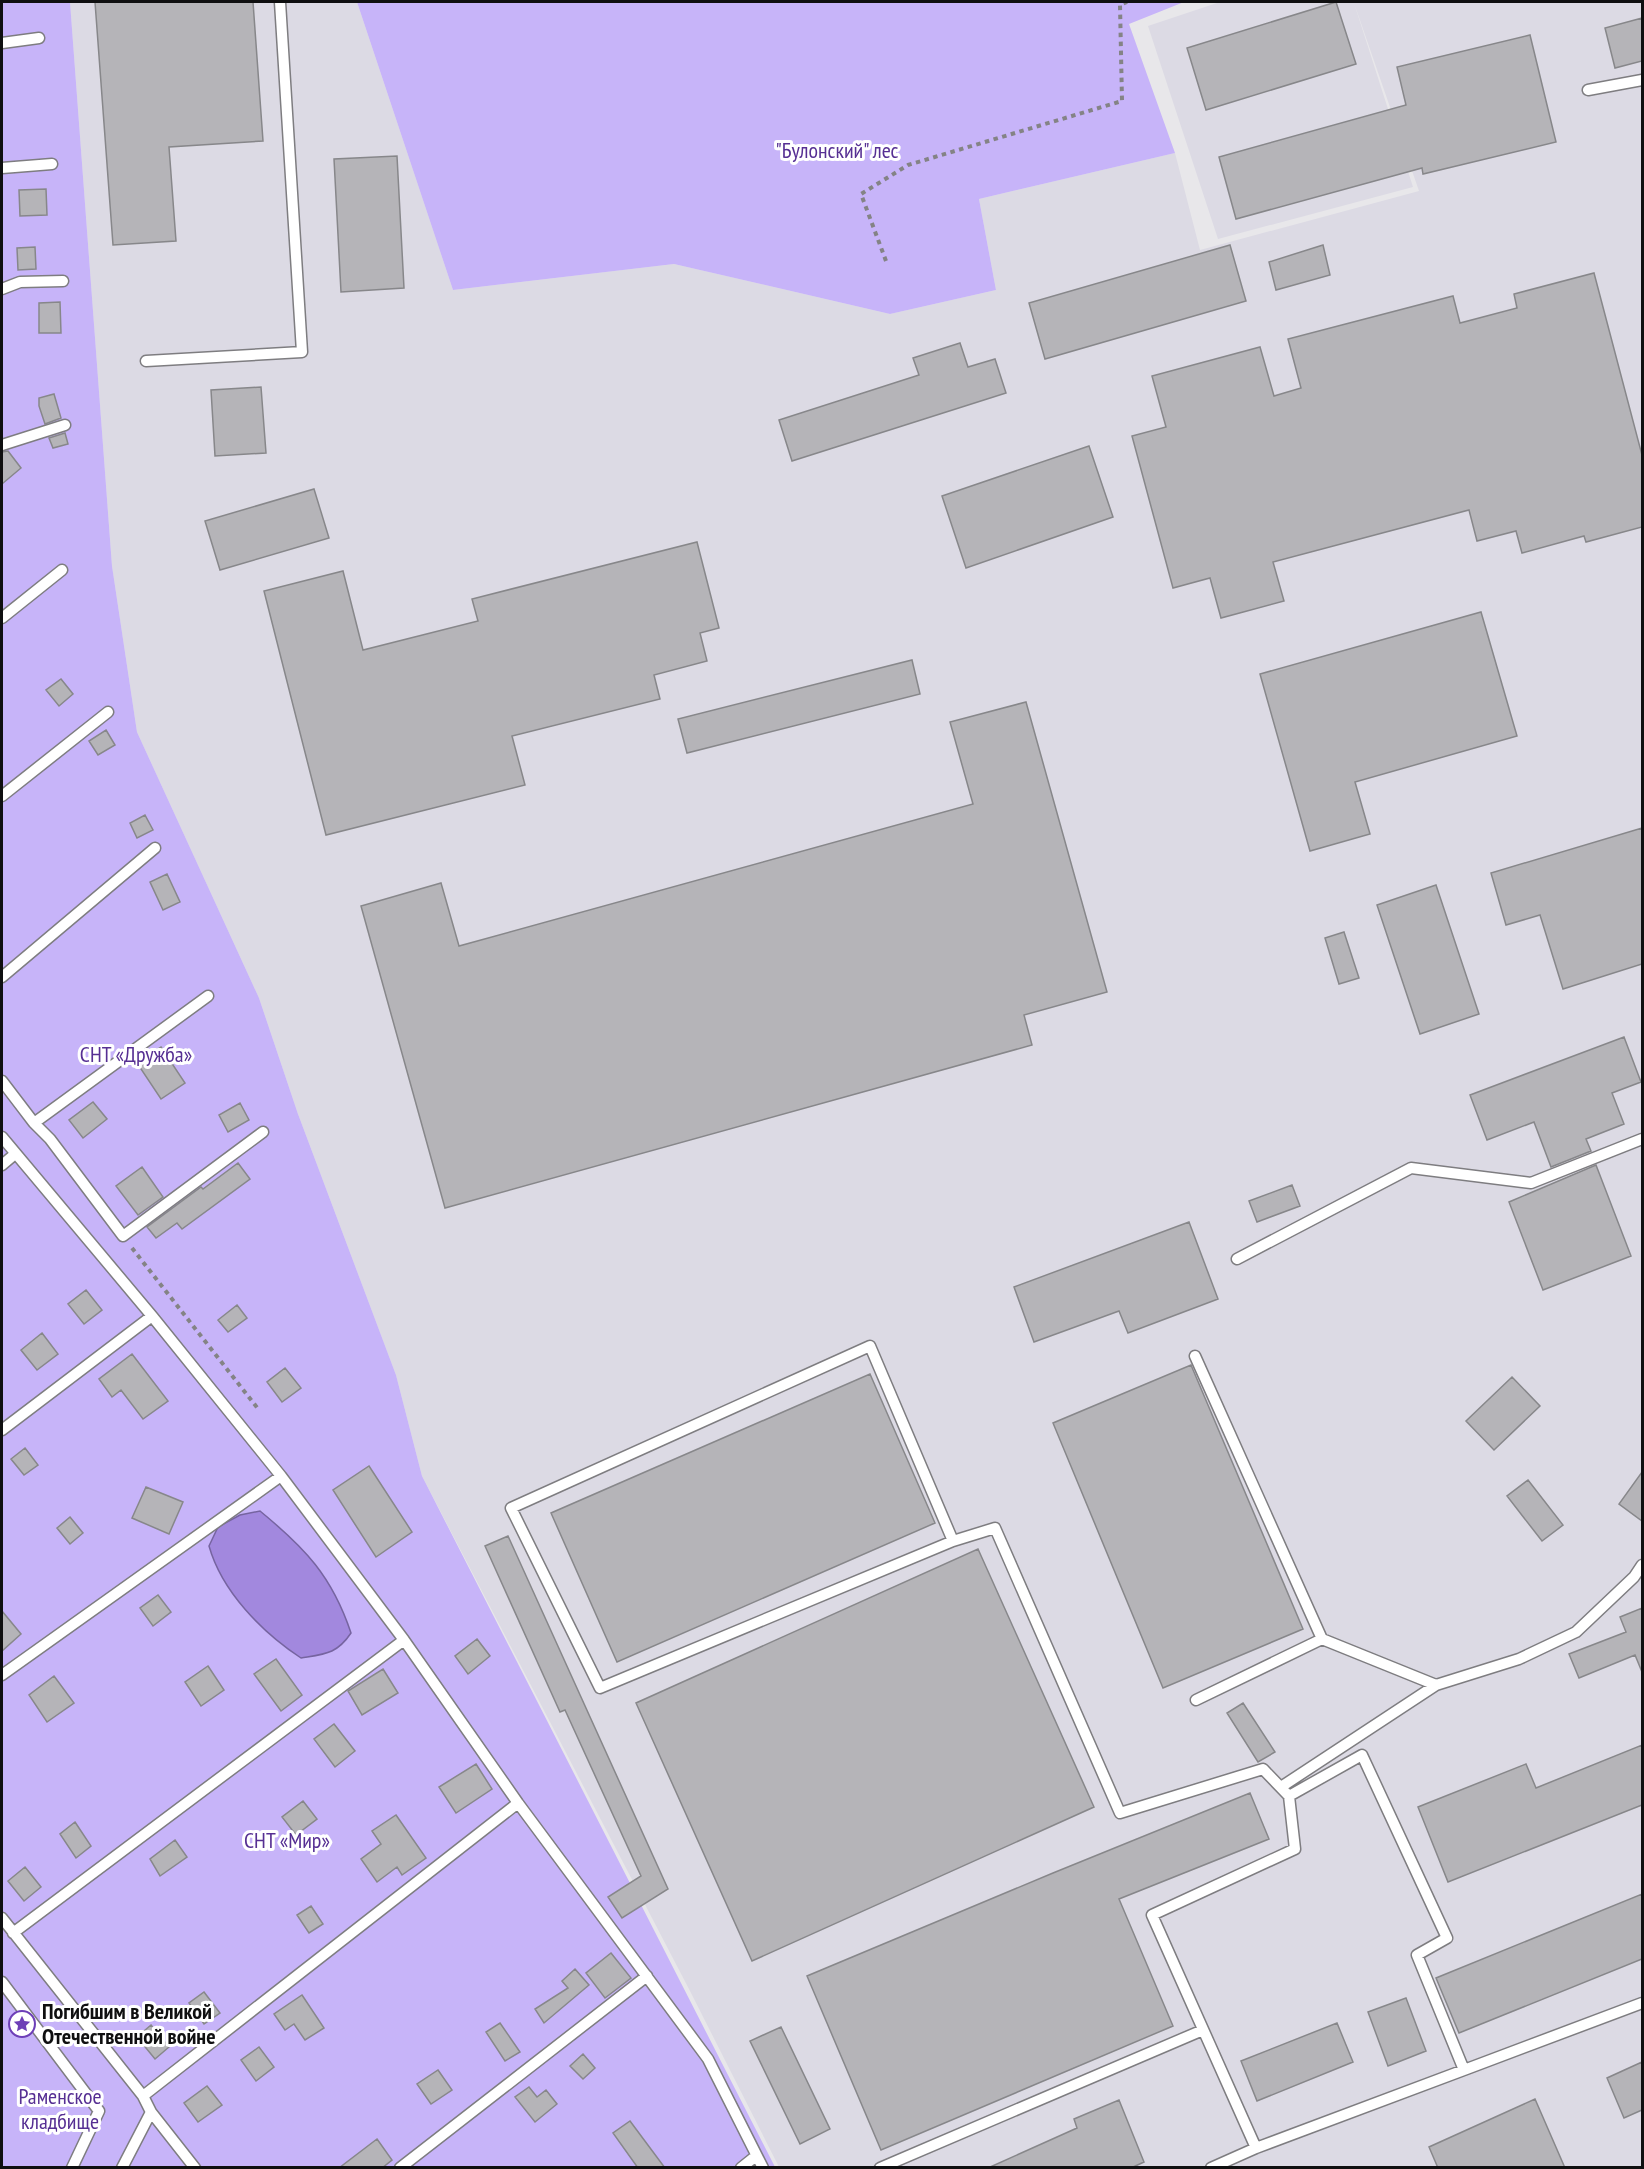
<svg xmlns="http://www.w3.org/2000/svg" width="1644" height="2169" font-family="'PT Sans Narrow',sans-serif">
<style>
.built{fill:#dcdae4}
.green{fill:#c7b4f9}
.water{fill:#a288de;stroke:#7664a0;stroke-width:1.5}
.building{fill:#b5b4b8;stroke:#87878a;stroke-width:1.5}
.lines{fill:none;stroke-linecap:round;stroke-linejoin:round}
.service-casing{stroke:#7e7d80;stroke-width:13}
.path{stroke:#848385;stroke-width:4;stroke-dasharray:4.5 4.5;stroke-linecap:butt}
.service{stroke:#fff;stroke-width:10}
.labels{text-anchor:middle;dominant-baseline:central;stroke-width:6;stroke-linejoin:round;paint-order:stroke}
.park-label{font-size:22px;fill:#562f93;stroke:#fff}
.poi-label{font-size:22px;font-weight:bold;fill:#0f0f10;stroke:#fff;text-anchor:start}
</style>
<rect width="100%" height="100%" fill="#e8e7ea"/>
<path class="built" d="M70,2H357L453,290L674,264L890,314L996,290L979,199L1175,153L1200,250L1419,191L1354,3L1413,187L1218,239L1148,26L1220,2H1642V2167H779L690,1991L422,1476L396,1375L298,1114L259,998L137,732L112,566Z"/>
<path class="green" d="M2,2H70L112,566L137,732L259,998L298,1114L396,1375L422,1476L775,2167L2,2168Z
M357,2H1184L1129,24L1175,153L979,199L996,290L890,314L674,264L453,290Z"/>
<path class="water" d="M260,1511C305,1548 332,1576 351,1633C337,1654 325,1654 301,1658C262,1632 222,1592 209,1546L218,1527L240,1515Z"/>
<path class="building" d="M95,2H253L263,141L169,147L176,241L113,245Z
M1336,2L1356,64L1206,110L1187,48Z
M1642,18V61L1615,68L1605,28Z
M1530,35L1556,142L1423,174L1422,168L1236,219L1219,157L1406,105L1397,67Z
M397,156L404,288L341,292L334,159Z
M46,189L47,215L20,216L19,190Z
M1230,245L1246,301L1045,359L1029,303Z
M1323,245L1330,275L1276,290L1269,262Z
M35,247L36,269L18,270L17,248Z
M1594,273L1642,455V527L1586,542L1584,536L1522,553L1516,531L1477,541L1469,510L1273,562L1284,601L1221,618L1210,578L1173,588L1132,436L1166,427L1152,376L1260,347L1274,396L1301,388L1288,339L1453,296L1460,323L1517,308L1514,294Z
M60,302L61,333H39V303Z
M960,343L968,367L995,359L1006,393L792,461L779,420L919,375L913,358Z
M261,387L266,453L215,456L211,390Z
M54,394L61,418L45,424L39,406V398Z
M65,433L68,444L53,448L49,438Z
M1089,446L1113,517L966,568L942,496Z
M8,451L21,468L2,484V452Z
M314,489L329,538L220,570L205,521Z
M697,542L719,628L700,633L707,661L654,675L660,699L512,736L525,785L326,835L264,591L343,571L363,650L478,621L472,599Z
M1481,612L1517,736L1355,782L1370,834L1310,851L1260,674Z
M912,660L920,694L687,753L678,719Z
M61,679L73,694L59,706L46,690Z
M1026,702L1107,992L1024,1015L1032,1045L445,1208L361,906L441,883L459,946L973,804L950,722Z
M106,730L115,745L98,755L89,741Z
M145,815L153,830L137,838L130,823Z
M1642,828V964L1563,989L1540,915L1506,925L1491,873Z
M167,874L180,902L163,910L150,882Z
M1436,885L1479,1014L1420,1034L1377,905Z
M1344,932L1359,978L1339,984L1325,938Z
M1624,1037L1641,1082L1612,1093L1624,1124L1586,1139L1591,1151L1551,1167L1534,1122L1487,1140L1470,1095Z
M161,1047L185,1083L161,1099L137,1063Z
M93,1102L107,1119L83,1138L69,1120Z
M240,1103L249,1120L228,1132L219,1115Z
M238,1163L250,1179L182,1229L177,1223L156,1238L147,1227L201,1187L203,1189Z
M1596,1165L1631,1256L1543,1290L1509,1202Z
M142,1167L163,1197L138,1215L116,1186Z
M1292,1185L1300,1206L1257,1222L1249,1201Z
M1189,1222L1218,1299L1128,1333L1119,1311L1034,1342L1014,1287Z
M86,1290L102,1310L84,1324L68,1304Z
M237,1305L247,1318L228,1332L218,1320Z
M42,1333L58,1354L37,1370L21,1350Z
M132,1354L168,1401L143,1419L121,1390L112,1397L99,1379Z
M1191,1365L1303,1629L1163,1688L1053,1423Z
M285,1368L301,1388L282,1402L267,1382Z
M870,1374L935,1523L617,1662L551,1513Z
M1512,1377L1540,1406L1494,1450L1466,1421Z
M25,1448L38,1465L24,1475L11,1459Z
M369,1466L412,1532L376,1557L333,1490Z
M1642,1472V1521L1619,1504Z
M1528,1480L1563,1525L1542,1541L1507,1496Z
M146,1487L183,1502L169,1534L132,1518Z
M70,1517L83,1533L70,1544L57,1528Z
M508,1536L668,1889L622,1918L608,1897L641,1876L565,1710L560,1712L485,1546Z
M978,1549L1094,1807L752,1961L636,1703Z
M158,1595L171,1612L153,1626L140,1608Z
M1642,1608V1672L1635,1655L1579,1678L1569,1654L1626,1632L1620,1617Z
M2,1611L21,1634L2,1651Z
M477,1639L490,1656L468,1674L455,1656Z
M276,1659L302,1695L281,1711L254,1674Z
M208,1666L224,1690L201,1706L185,1682Z
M383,1669L398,1693L362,1715L348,1691Z
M54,1676L74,1703L47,1722L29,1695Z
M1243,1703L1275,1752L1258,1762L1227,1713Z
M334,1724L355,1751L335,1767L314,1739Z
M1642,1745V1805L1448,1882L1418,1807L1526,1764L1536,1788Z
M476,1764L492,1789L456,1813L439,1787Z
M1250,1793L1269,1839L1119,1899L1173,2026L881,2150L807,1976L1053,1873Z
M303,1801L317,1819L296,1835L282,1817Z
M396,1815L426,1858L402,1875L397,1867L377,1882L361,1859L381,1844L372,1831Z
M75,1822L91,1846L76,1858L60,1834Z
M175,1840L187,1857L160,1876L150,1859Z
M25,1867L41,1887L24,1901L8,1881Z
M1642,1894V1959L1459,2033L1436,1978Z
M311,1906L323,1924L309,1933L297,1915Z
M611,1953L631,1978L605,1998L586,1973Z
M575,1969L589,1985L544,2023L535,2009L568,1988L562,1981Z
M204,1992L220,2013L204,2024L189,2003Z
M302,1995L324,2028L305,2040L294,2024L285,2030L274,2014Z
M1406,1998L1426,2051L1388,2066L1368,2012Z
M500,2023L520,2052L505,2061L486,2032Z
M1337,2023L1353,2062L1257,2101L1241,2061Z
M151,2025L169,2047L155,2059L137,2037Z
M781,2027L830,2129L800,2144L750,2041Z
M259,2047L274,2067L256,2081L241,2060Z
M583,2054L595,2068L583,2079L570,2066Z
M1642,2062V2110L1624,2118L1607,2078Z
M438,2070L452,2090L431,2104L417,2084Z
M207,2086L222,2105L198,2122L184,2103Z
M529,2087L537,2097L546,2090L557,2104L535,2122L515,2097Z
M1535,2099L1565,2168H1438L1429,2147Z
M1119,2100L1144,2162L1131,2168H988L1077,2128L1074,2119Z
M630,2121L665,2168H638L613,2133Z
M377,2139L392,2160L382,2168H339Z"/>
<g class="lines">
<defs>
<path id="service" d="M2,43L39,38
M1588,90L1642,80
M2,168L52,164
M2,289L20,282L63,281
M146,361L302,352L280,2
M2,445L65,425
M2,618L62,570
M2,796L108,712
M2,977L155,848
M2,1081L34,1123L50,1139L123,1236L263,1132
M34,1123L208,996
M2,1137L152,1316L281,1476L404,1640L518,1803L708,2059L763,2168
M2,1165L15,1154
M1237,1259L1411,1168L1531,1183L1642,1139V1140
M1195,1356L1322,1639L1196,1700
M2,1430L152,1316
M953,1541L600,1688L511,1508L870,1346L953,1541L995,1528L1120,1813L1263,1769L1289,1796L1362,1755L1447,1938L1417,1955L1464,2070L1256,2148L1152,1915L1295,1849L1289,1796
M1322,1639L1436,1685L1519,1659L1576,1632L1634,1577L1642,1565
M2,1675L281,1476
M1281,1787L1436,1685
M2,1918L143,2096L151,2112L195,2168
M13,1933L404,1640
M2,1982L99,2111L72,2168
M1464,2070L1642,2003
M143,2096L518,1803
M122,2168L151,2112
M400,2168L647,1976
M741,2168L756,2156
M880,2168L1203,2030
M1211,2168L1256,2148"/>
</defs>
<use href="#service" class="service-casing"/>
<path class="path" d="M886,261L861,194L908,165L1122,101L1120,5L1127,2
M132,1248L259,1410"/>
<use href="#service" class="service"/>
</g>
<defs>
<symbol id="sight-ring" viewBox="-11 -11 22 22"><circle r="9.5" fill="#fff" stroke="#6d3fb7" stroke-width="1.5"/><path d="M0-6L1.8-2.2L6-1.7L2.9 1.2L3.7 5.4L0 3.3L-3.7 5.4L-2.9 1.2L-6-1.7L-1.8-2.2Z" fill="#6d3fb7"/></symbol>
</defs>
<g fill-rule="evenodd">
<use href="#sight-ring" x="7" y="2009" width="30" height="30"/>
</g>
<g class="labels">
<g class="park-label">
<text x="837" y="150">"Булонский" лес</text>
<text x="136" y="1054">СНТ «Дружба»</text>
<text x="287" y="1840">СНТ «Мир»</text>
<text x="60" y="2096">Раменское<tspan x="60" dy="25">кладбище</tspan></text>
</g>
<g class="poi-label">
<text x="42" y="2011">Погибшим в Великой<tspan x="42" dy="25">Отечественной войне</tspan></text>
</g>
</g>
<rect width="1644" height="2169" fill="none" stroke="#0f0f10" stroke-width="6"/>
</svg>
